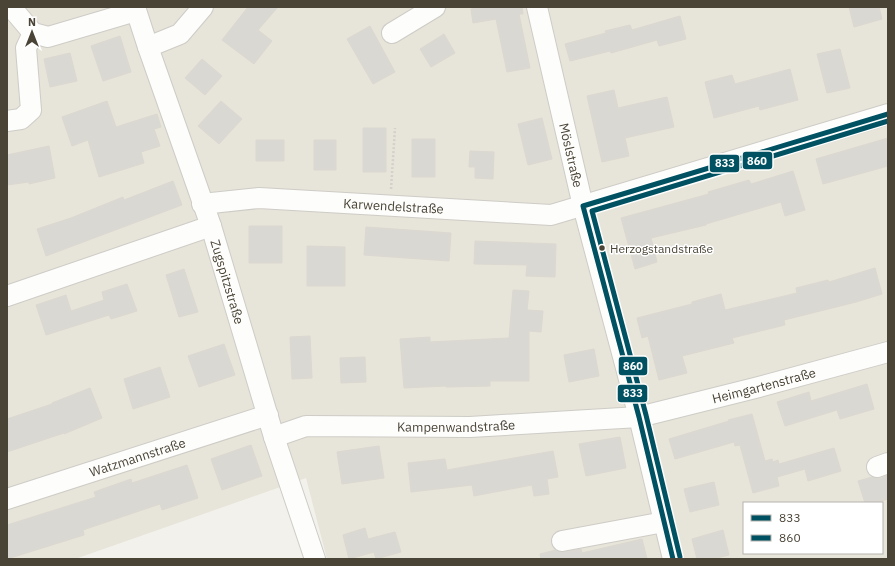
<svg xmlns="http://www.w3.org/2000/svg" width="895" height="566" font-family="'IBM Plex Sans',sans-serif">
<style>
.residential{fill:#e7e4d9;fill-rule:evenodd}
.building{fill:#dad8d2;stroke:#dbd8d1}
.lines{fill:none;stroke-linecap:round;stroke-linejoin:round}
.minor-casing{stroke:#ceccc6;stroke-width:22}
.path{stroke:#d2d1cb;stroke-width:2.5;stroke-dasharray:2 2;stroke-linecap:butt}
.minor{stroke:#fdfdfc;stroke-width:20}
.bus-1-casing{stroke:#fff;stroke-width:8}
.bus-2-casing{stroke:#fff;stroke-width:8}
.bus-1{stroke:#005262;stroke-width:5}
.bus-2{stroke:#005262;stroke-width:5}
.bus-dot{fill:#4a4436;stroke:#fff;stroke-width:1.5}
.labels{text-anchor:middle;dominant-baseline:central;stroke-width:3;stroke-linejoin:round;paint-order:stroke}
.bus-label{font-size:12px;fill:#4a4436;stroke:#fff;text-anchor:start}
.street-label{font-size:13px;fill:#4a4436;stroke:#fff}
.line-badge{stroke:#fff;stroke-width:1.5}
.badge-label{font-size:11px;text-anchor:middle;font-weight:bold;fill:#fff}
</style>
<rect width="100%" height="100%" fill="#f2f1ec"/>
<path class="residential" d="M7,7H888V559H327L306,478L75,559H7ZM744,503H882V553H744Z"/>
<path class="building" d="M248,7H278L258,30L272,41L254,64L222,40Z
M482,7H522L523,14H519L530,68L507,72L496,19L473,23L471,9Z
M849,7H879L882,19L854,27Z
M680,16L686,39L659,46L657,40L611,53L610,51L570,61L565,44L606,33L605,31L630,25L632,30Z
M370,26L395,72L373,84L347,39Z
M444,34L455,53L431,67L420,49Z
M120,36L131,72L103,81L91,46Z
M840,49L850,88L827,93L817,54Z
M70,53L77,81L50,87L44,59Z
M202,59L222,76L205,95L185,78Z
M790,69L798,100L760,110L759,106L714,118L705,82L732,75L735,84Z
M614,90L618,108L667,97L674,127L625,138L629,156L602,162L587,96Z
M107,101L116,127L157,114L161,127L154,129L160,146L141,152L144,163L99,177L88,140L72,146L62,117Z
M221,101L242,119L219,144L198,126Z
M542,118L552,159L528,165L518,124Z
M363,128H386V172H363Z
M888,138V166L823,184L816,159Z
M412,139H435V177H412Z
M256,140H284V161H256Z
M314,140H336V170H314Z
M49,146L55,178L29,184V182L7,185V155Z
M470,151L494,152L493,179L475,178V167H469Z
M793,171L805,210L785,216L781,202L706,224V225L651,238L657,262L635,269L621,218L709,194L708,192L749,180L751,184Z
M173,181L182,205L46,256L37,229L71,218L123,197L124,200Z
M249,226H282V263H249Z
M366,227L451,233L449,261L364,255Z
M475,241L556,244L555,277L526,276L527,265L474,264Z
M307,246L345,247V286H307Z
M875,268L882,294L856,302L784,320L785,325L732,338L734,343L682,356L687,373L659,380L648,336L642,338L637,318L692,304V302L721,294L725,310L797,293L796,288L828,280L829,282Z
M184,269L198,312L179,317L166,275Z
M127,284L137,311L111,319L109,315L46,335L36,305L66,295L71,311L104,300L102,292Z
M513,290L529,291L527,310L543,311L541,332L529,331V381H490V386L446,387V386L404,388L400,339L430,337V342L509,338Z
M310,336L312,378L292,379L290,337Z
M224,344L235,375L199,387L188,356Z
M594,349L599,376L569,382L564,355Z
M365,357L366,382L341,383L340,358Z
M160,367L170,397L133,409L124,379Z
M867,384L874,409L840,419L837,410L785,426L777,402L809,392L811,401Z
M90,388L102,418L64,434V433L7,452V419L52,404V403Z
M752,414L765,461L772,459L773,462L778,460L779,464L834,448L841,471L808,481L805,469L777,477L779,486L753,493L740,445L735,446L734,442L675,459L669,439L729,421L728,420Z
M620,437L626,468L586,476L579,444Z
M251,445L262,476L222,490L211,459Z
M379,446L384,478L342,484L337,452Z
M553,451L558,477L547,479L549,494L534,496L532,485L474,496L472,485L411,492L408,463L445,459L447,470Z
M187,465L198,498L162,510L160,504L83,530L84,535L7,559V525L96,497L94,492L131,479L132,483Z
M888,475V499L875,503H865L858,481L872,477L875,478H881Z
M714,482L719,505L690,512L684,489Z
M365,528L368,539L395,532L401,552L376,559L374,552L349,559L343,535Z
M723,530L729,555L712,559H697L692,539Z
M642,539L647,559H541L540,554L556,550L564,552L581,549L582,553Z"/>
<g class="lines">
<defs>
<g id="minor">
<path d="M11,7L33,33L48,37L136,11"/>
<path id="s1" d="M135,7L148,47L211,226L274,437L315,559"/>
<path id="s2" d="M537,7L583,206L639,417L673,559"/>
<path d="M392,33L435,7"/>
<path d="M148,47L180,34L203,7"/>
<path d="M7,121L21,119L31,110L26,48L33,33"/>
<path id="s3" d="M202,204L259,198L551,215L888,114"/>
<path d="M7,296L211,226"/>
<path id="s4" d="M274,437L306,426L470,427L639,417L759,387L888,352"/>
<path d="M877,467L888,463"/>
<path id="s5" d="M7,499L268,415"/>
<path d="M562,541L664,522"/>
</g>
</defs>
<use href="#minor" class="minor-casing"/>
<path class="path" d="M391,189L395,128"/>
<use href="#minor" class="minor"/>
<defs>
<path id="bus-1" d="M673,559L639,417L583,206L888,114"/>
<path id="bus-2" d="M680,557L646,415L592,211L888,121"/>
</defs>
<use href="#bus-1" class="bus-1-casing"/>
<use href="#bus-2" class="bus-2-casing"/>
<use href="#bus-1" class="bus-1"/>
<use href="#bus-2" class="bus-2"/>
</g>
<circle class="bus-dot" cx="602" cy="248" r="3.5"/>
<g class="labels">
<g class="bus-label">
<text x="610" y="248">Herzogstandstraße</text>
</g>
<g class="street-label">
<text stroke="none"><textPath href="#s2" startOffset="152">Möslstraße</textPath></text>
<text stroke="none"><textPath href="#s3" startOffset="192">Karwendelstraße</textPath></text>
<text stroke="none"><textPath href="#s1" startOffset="290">Zugspitzstraße</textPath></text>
<text stroke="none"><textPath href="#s4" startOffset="496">Heimgartenstraße</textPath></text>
<text stroke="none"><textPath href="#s4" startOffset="184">Kampenwandstraße</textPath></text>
<text stroke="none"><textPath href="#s5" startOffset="137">Watzmannstraße</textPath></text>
</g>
</g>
<g class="line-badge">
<rect x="742" y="151" width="31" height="19" rx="4" fill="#005262"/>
<rect x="709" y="154" width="31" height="19" rx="4" fill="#005262"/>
<rect x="618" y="356" width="30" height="20" rx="4" fill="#005262"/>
<rect x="617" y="384" width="31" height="19" rx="4" fill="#005262"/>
</g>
<g class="badge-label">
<text x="757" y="165">860</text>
<text x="725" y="167">833</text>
<text x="633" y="370">860</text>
<text x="633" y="397">833</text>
</g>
<rect width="895" height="566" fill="none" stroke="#4a4436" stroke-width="16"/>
<rect x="743" y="502" width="140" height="52" fill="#ffffff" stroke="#b7b4af"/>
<rect x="751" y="515" width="20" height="6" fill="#005262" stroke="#b7b4af"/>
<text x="779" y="522" font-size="12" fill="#4a4436">833</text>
<rect x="751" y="535" width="20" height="6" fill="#005262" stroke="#b7b4af"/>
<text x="779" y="542" font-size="12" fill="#4a4436">860</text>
<g transform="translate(32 32)" stroke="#ffffff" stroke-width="3" paint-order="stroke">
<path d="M0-3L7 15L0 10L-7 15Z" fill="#4a4436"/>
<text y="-6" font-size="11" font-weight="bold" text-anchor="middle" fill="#4a4436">N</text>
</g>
</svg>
